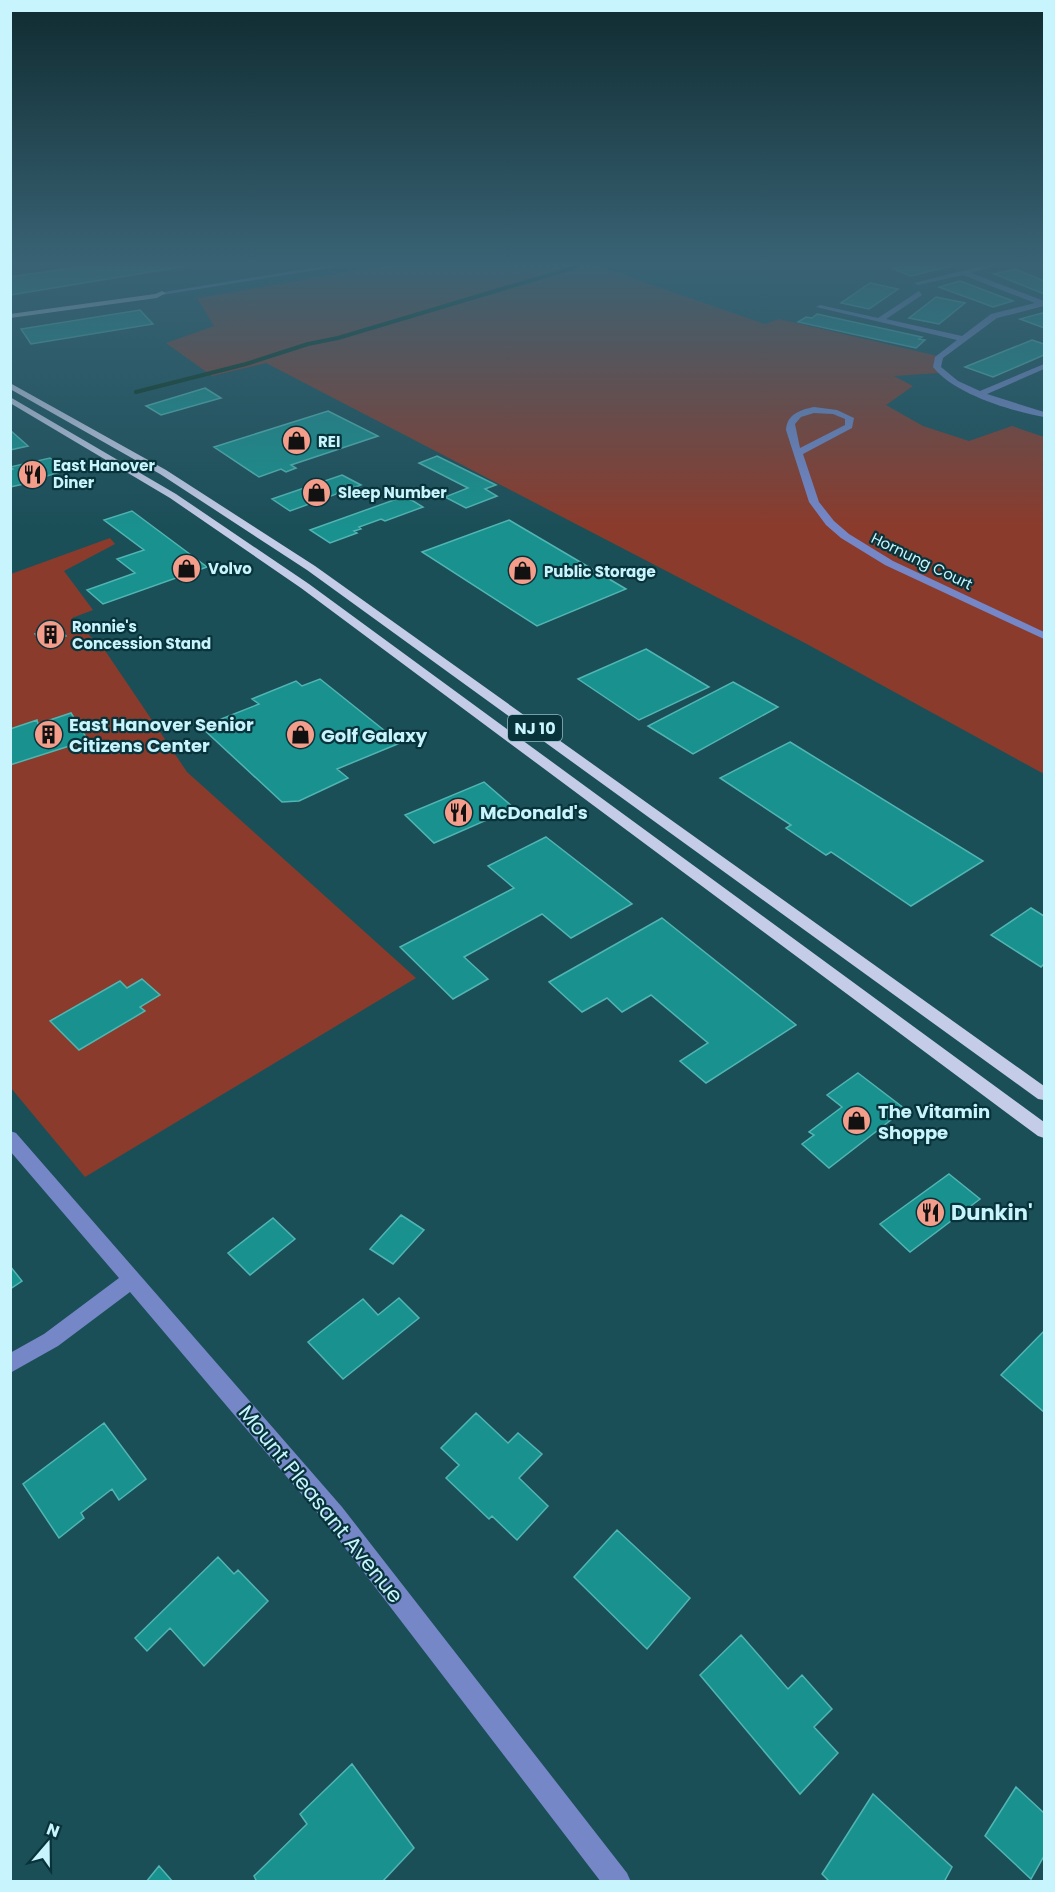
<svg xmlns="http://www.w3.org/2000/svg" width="1055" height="1892" font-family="Poppins,sans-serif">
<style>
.green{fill:#8b3b2c}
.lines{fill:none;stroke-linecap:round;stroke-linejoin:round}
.stream{stroke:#083218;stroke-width:4}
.building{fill:#19918e;stroke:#51b5b2;stroke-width:1.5}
.minor{fill:#7687c8;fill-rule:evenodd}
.major{fill:#c5cce7;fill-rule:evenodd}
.labels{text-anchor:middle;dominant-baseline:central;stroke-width:4.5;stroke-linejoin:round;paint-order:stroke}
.far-poi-label{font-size:15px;font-weight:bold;fill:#c8f4fd;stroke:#08333b;text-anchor:start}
.far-street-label{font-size:15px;fill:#c8f4fd;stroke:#08333b}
.shield{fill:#08333b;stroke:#8ebac3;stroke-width:1.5}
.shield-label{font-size:16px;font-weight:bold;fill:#c8f4fd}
.poi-label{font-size:18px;font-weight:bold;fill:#c8f4fd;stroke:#08333b;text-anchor:start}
.near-poi-label{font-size:21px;font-weight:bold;fill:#c8f4fd;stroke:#08333b;text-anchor:start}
.near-street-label{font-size:21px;fill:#c8f4fd;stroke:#08333b}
</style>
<rect width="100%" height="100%" fill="#1b4f58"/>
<path class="green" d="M401,263H589L765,324L779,319L942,357L940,373L894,376L913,386L886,405L923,426L969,441L1012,426L1044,437V774L805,643L266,363L212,376L166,343L214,326L197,298Z
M110,538L115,544L64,571L93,610L72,618L106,652L187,772L416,978L85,1177L11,1088V574Z"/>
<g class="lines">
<path class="stream" d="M136,392L246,364L308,344L338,338L576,267L579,263"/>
</g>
<path class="building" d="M106,263H205L10,295V277Z
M911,263H963L911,276L891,268Z
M1015,269L1044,281V294L994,274Z
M960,281L1013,301L993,307L939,287Z
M870,283L898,289L869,309L841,303Z
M936,297L965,303L939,324L909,318Z
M140,310L153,324L31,344L21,329Z
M1042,313L1044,314V328L1020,319Z
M817,314L922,337L919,339L925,340L916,348L798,322L806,317L812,318Z
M1032,340L1044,344V355L993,377L965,367Z
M205,388L221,398L161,415L146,406Z
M328,411L378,436L291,465L296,468L286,472L281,469L259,477L214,447Z
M10,430L28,446L10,450Z
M437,456L496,485L485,489L497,496L466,508L445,497L468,488L419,463Z
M50,458L67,470L40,478L43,480L10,487V470L13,469L10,467Z
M342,475L361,485L290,511L272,499Z
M405,496L423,507L385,521L381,519L359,527L361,529L354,531L357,533L330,543L310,530Z
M132,511L207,567L103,604L87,590L135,573L117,559L144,550L104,520Z
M509,520L626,589L537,626L422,552Z
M58,627L66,636L43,644L35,634Z
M646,649L709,687L639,720L578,679Z
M320,679L400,743L337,769L348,778L299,801L282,802L201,727L259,704L252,699L296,681L302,686Z
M733,682L778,707L693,754L648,726Z
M71,713L88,740L10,765V729L37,720L38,724Z
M790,742L983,861L911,906L831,852L826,855L786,828L791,825L720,778Z
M484,782L514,808L434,843L405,815Z
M546,837L632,904L571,938L542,914L464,957L488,979L453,999L400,947L514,888L488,866Z
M1031,908L1044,916V964L1041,967L991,935Z
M662,918L796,1025L706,1083L680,1061L708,1043L651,995L622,1012L607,998L582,1012L549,982Z
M142,979L160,995L140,1007L145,1011L79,1050L50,1021L120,981L127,988Z
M858,1073L905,1109L829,1168L802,1144L814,1135L809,1132L842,1107L827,1095Z
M949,1174L980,1199L910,1252L880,1224Z
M401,1215L424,1230L393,1264L370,1249Z
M273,1218L295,1239L250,1275L228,1253Z
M10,1266L22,1281L10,1289Z
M399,1298L419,1318L343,1379L308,1342L363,1299L378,1315Z
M1044,1331V1412L1001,1375Z
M476,1413L508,1443L518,1433L542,1454L519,1478L548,1506L517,1540L492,1516L489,1519L446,1478L459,1465L441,1448Z
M104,1423L146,1479L119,1500L112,1489L81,1513L84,1518L59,1538L23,1484Z
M617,1530L690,1598L647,1649L574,1577Z
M218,1557L234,1574L238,1570L268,1601L204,1666L170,1628L147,1651L135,1638Z
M741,1635L788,1689L802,1675L832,1709L814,1727L838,1753L800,1794L700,1675Z
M352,1764L414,1848L382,1882H257L254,1876L307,1824L300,1814Z
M1016,1787L1044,1813V1856L1031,1879L985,1836Z
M873,1794L952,1867L944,1882H830L822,1874Z
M159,1866L173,1882H146Z"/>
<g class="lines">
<path class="minor" d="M343,263H359L162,295L158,293Z
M994,263L1002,264L971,273L1044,301V306L997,318L943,358L941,367L958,381L980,391L1044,364V369L987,394L1044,412V417C1011,411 954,394 933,367L935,357L957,340L816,307L820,305L878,318L919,291L922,295L886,319L962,336L991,314L1035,303L963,275L918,285L914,283Z
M814,407L837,410L854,418L852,428L803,454L819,502L834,521L849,534L893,561L1044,632V639L885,565L841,538L826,525L809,502L786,430C787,414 800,410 814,407ZM814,413L833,414L845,419V425L800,448L795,424L801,417Z
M10,1131L16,1133L342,1507L627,1873L631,1882H601L326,1523L130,1292L58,1346L10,1373V1353L44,1334L119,1278L10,1151Z"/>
<path class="major" d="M162,291L166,293L157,298L10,318V314L155,294Z
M10,383L166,470L315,566L1044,1086V1100L1038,1099L307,570L160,474L10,389Z
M10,397L176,494L309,584L1044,1122V1138L1038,1136L301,588L170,498L10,403Z"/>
</g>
<linearGradient id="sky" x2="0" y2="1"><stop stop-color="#0f2b30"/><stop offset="0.5" stop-color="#396375"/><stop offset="1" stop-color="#396375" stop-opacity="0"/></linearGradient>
<rect width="1055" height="528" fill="url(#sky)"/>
<defs>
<symbol id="shop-disc" viewBox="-11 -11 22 22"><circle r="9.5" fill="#f49d8b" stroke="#08333b"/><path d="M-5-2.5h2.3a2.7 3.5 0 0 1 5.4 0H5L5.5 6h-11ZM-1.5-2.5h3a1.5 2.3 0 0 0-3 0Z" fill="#111"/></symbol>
<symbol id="restaurant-disc" viewBox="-11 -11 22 22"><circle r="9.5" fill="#f49d8b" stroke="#08333b"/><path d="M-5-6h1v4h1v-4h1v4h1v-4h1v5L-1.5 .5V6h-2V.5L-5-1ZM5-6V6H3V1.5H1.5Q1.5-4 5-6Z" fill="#111"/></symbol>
<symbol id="building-disc" viewBox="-11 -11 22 22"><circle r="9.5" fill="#f49d8b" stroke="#08333b"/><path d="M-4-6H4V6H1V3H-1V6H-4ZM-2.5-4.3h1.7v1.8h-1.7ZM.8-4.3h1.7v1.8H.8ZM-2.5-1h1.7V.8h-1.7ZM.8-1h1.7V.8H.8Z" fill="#111"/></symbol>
</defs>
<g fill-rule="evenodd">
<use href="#shop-disc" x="280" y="424" width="33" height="33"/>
<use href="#restaurant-disc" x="16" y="458" width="33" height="33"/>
<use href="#shop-disc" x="300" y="476" width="33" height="33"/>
<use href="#shop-disc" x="170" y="552" width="33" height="33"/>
<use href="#shop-disc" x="506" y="554" width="33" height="33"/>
<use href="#building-disc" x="34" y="618" width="33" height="33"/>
<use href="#building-disc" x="32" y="718" width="33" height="33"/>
<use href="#shop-disc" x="284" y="718" width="33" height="33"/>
<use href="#restaurant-disc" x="442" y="796" width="33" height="33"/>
<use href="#shop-disc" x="840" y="1104" width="33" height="33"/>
<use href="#restaurant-disc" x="914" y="1196" width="33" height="33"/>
</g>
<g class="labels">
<g class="far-poi-label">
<text x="318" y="441">REI</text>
<text x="53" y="465">East Hanover<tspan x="53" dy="17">Diner</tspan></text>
<text x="338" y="492">Sleep Number</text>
<text x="208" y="568">Volvo</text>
<text x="544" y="571">Public Storage</text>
<text x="72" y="626">Ronnie's<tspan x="72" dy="17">Concession Stand</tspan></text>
</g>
<g class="far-street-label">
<text transform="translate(922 561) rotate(26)">Hornung Court</text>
</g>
<rect class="shield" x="508" y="715" width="54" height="26" rx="4.5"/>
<g class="shield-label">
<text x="535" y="728">NJ 10</text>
</g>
<g class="poi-label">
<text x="69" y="724">East Hanover Senior<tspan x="69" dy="21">Citizens Center</tspan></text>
<text x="321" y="735">Golf Galaxy</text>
<text x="480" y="812">McDonald's</text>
<text x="878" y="1111">The Vitamin<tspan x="878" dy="21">Shoppe</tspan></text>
</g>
<g class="near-poi-label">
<text x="951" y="1212">Dunkin'</text>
</g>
<g class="near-street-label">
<text transform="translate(321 1504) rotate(51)">Mount Pleasant Avenue</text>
</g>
</g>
<rect width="1055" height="1892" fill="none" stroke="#c8f4fd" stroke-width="24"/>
<g transform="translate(48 1844) rotate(20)" stroke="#08333b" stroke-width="4.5" paint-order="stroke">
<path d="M0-4.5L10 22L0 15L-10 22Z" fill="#c8f4fd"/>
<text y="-9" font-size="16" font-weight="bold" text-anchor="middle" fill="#c8f4fd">N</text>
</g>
</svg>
